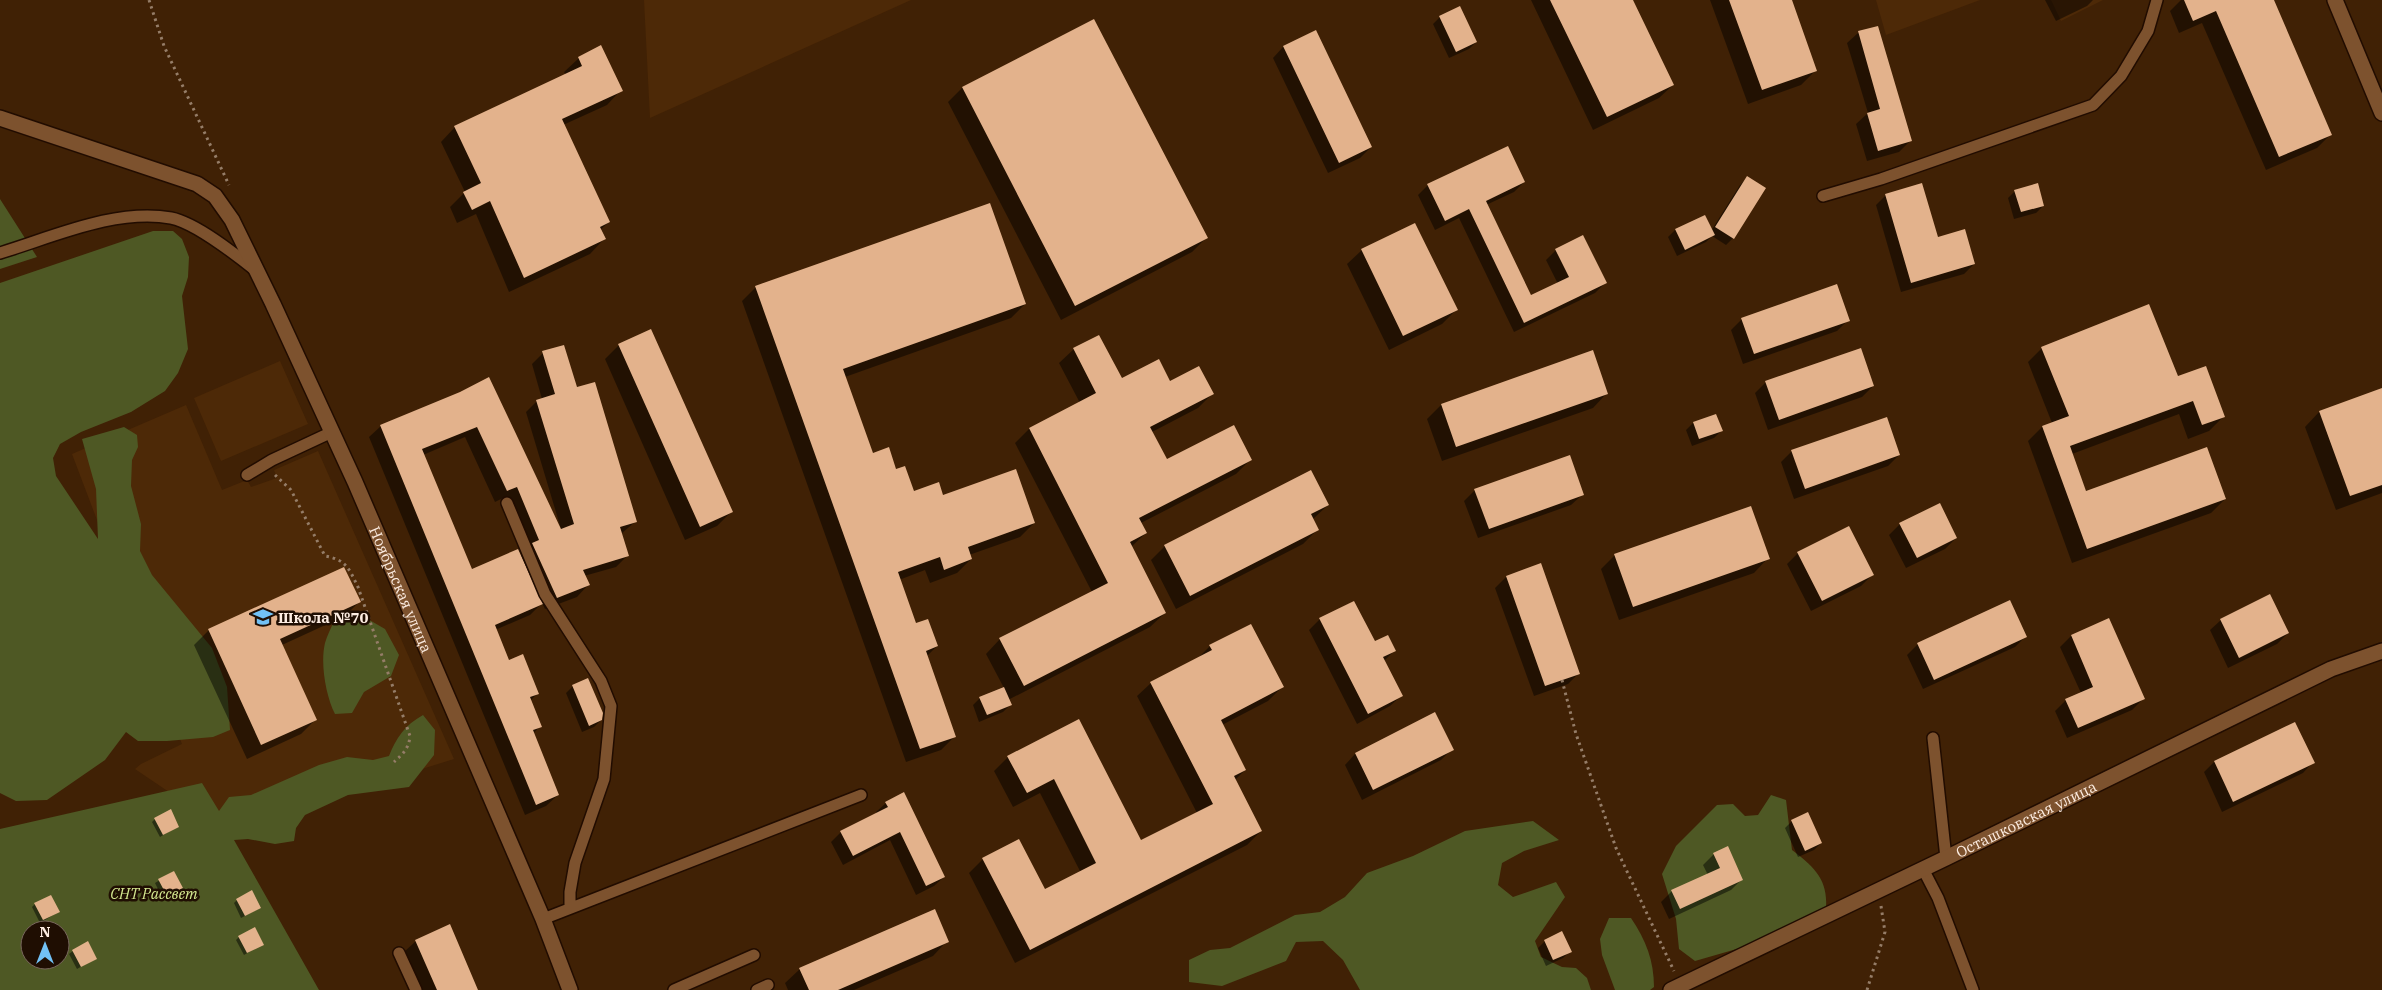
<svg xmlns="http://www.w3.org/2000/svg" width="2382" height="990" font-family="'IBM Plex Serif',serif">
<style>
.built{fill:#4d2907}
.green{fill:#4e5824;fill-rule:evenodd}
.shadow{fill:#0007;fill-rule:evenodd}
.building{fill:#e3b28c}
.lines{fill:none;stroke-linecap:round;stroke-linejoin:round}
.lane-casing{stroke:#210c00;stroke-width:14}
.street-casing{stroke:#210c00;stroke-width:18}
.path{stroke:#957d68;stroke-width:3;stroke-dasharray:2.5 4;stroke-linecap:butt}
.lane{stroke:#7d522e;stroke-width:11}
.street{stroke:#7d522e;stroke-width:15}
.labels{text-anchor:middle;dominant-baseline:central;stroke-width:5;stroke-linejoin:round;paint-order:stroke}
.street-label{font-size:15px;fill:#fdede2;stroke:#1f0e02}
.poi-label{font-size:15px;font-weight:bold;fill:#fdede2;stroke:#1f0e02;text-anchor:start}
.park-label{font-size:15px;font-style:italic;fill:#d5e990;stroke:#1f0e02}
</style>
<rect width="100%" height="100%" fill="#402105"/>
<path class="built" d="M644,0H911L650,118Z
M1876,0H1980L1886,35Z
M2051,0H2103L2061,21Z
M280,361L308,424L221,461L194,398Z
M186,405L222,490L247,480L251,487L277,478L274,470L318,451L454,759L220,832L200,813L135,769L141,764L182,744L72,454Z"/>
<path class="green" d="M0,199L37,257L0,269Z
M153,231H173L182,239L189,257L188,277L182,296L188,349L178,373L165,391L131,412L81,432L60,444L53,458L56,476L98,539L96,489L82,439L124,427L137,435L138,447L132,460L131,486L141,524L140,551L152,575L212,648L227,687L230,730L213,737L167,741H138L126,732L105,760L47,800L16,801L0,793V283Z
M366,618L385,629L399,655L391,676L364,692L352,713L335,714C326,696 320,664 325,643C327,636 331,628 334,621Z
M423,715L435,730L434,755L409,787L348,795L305,815L296,828L294,841L275,844L248,839L234,840L319,990H0V829L202,783L219,811L229,797L251,795L319,765L347,757L373,760L389,756C396,738 405,725 423,715ZM30,930H60V960H30Z
M1771,795L1786,800L1792,850C1813,866 1828,879 1826,907L1747,946L1695,961L1679,949L1676,919L1662,874L1676,846L1717,805L1733,804L1745,816L1758,815Z
M1533,821L1559,840L1524,851L1502,863L1498,885L1513,897L1556,882L1565,897L1535,941L1541,957L1562,967L1576,968L1587,978L1591,990H1360L1343,960L1323,941L1296,942L1286,961L1222,986L1189,982V960L1210,950L1230,948L1295,915L1320,912L1345,897L1367,873L1413,856L1465,831Z
M1609,918H1631C1646,940 1654,961 1654,987L1650,990H1615L1602,955L1600,939Z"/>
<path class="shadow" d="M1531,0H1632L1673,85L1659,98L1593,130Z
M1710,0H1790L1816,70L1801,85L1748,104Z
M2045,0H2093L2087,6L2056,21Z
M2181,0H2272L2331,134L2317,148L2266,170L2202,23L2179,33L2170,11Z
M1440,17L1476,42L1469,49L1449,58L1433,24Z
M1093,20L1206,238L1192,252L1061,320L948,102L962,88Z
M1877,27L1910,141L1899,152L1867,161L1856,124L1868,113L1847,43L1858,33Z
M1315,32L1371,147L1360,158L1328,173L1273,58L1283,47Z
M579,58L621,90L607,105L563,125L609,222L600,230L604,239L590,254L509,292L476,214L457,223L450,207L465,192L441,142L455,127L566,75L564,72Z
M1747,178L1733,238L1726,245L1712,236L1706,242L1677,256L1668,237L1675,230L1704,216L1711,231L1740,185Z
M1524,182L1514,192L1486,205L1530,297L1558,284L1546,260L1556,250L1605,283L1595,293L1514,332L1459,218L1435,230L1418,195L1428,185Z
M2015,191L2043,206L2036,213L2014,219L2008,198Z
M1886,195L1937,238L1974,264L1964,274L1901,292L1876,205Z
M1362,250L1456,310L1442,324L1389,350L1347,264Z
M756,287L1025,304L1011,318L845,377L872,455L896,471L913,493L942,497L1034,523L1020,537L969,555L971,559L957,573L930,583L925,570L899,580L915,625L937,646L926,657L955,736L941,750L906,762L742,301Z
M1742,319L1848,320L1837,331L1743,364L1731,330Z
M619,345L731,512L717,526L685,540L605,359Z
M2042,348L2177,378L2223,417L2209,431L2188,439L2179,414L2072,454L2086,492L2225,499L2211,513L2072,563L2028,441L2042,427L2052,423L2028,362Z
M1074,349L1121,380L1170,383L1212,394L1198,408L1152,432L1166,461L1250,460L1236,474L1141,523L1146,533L1131,547L1165,613L1150,627L1008,700L1010,705L1003,712L979,722L973,705L980,698L1004,688L986,654L1000,639L1092,592L1015,443L1029,429L1080,403L1059,363Z
M543,353L576,389L636,521L621,534L627,556L616,567L584,576L588,585L577,597L545,609L542,603L530,615L495,630L508,662L538,693L530,701L540,726L533,734L558,795L546,806L525,815L369,437L381,426L461,393L561,529L526,412L537,401L542,399L532,364ZM465,437L495,502L505,497L527,549L520,557L471,570L423,455Z
M1766,382L1873,386L1862,397L1768,430L1755,393Z
M2382,389V493L2336,510L2305,427L2319,412Z
M1607,393L1593,408L1442,461L1427,419L1441,405Z
M1693,423L1721,431L1714,438L1692,446L1686,430Z
M1792,451L1899,455L1888,466L1794,499L1781,462Z
M1475,490L1582,495L1571,505L1478,538L1464,501Z
M1328,505L1312,520L1317,530L1303,544L1176,609L1151,560L1165,546Z
M1900,524L1956,538L1945,549L1906,568L1889,535Z
M1798,553L1872,575L1861,586L1811,611L1787,564Z
M1615,555L1768,558L1754,573L1619,620L1601,569Z
M1540,565L1578,674L1568,684L1534,696L1495,588L1506,577Z
M344,569L359,602L345,616L282,645L316,719L301,734L247,759L194,645L209,630Z
M1353,602L1374,643L1395,650L1384,661L1401,696L1390,706L1357,724L1309,630L1320,619Z
M2108,620L2143,699L2132,710L2067,738L2055,711L2066,700L2081,693L2060,647L2071,636Z
M2221,620L2288,633L2277,644L2228,668L2210,630Z
M2026,636L2015,647L1923,689L1907,655L1918,644Z
M1210,646L1282,687L1268,701L1222,725L1245,770L1235,780L1261,831L1247,845L1015,963L969,873L983,859L1045,891L1081,873L1040,793L1013,807L994,771L1008,757L1078,721L1140,842L1197,813L1137,696L1151,683L1197,659Z
M573,686L601,720L594,727L582,732L566,693Z
M1434,714L1452,749L1441,760L1362,800L1345,765L1355,754Z
M2214,762H2313L2303,773L2222,812L2204,772Z
M886,803L944,877L934,886L916,895L890,840L843,865L831,842L841,832L877,814L876,812Z
M155,819L178,826L160,837L152,822Z
M1792,821L1821,843L1814,850L1798,857L1785,828Z
M1714,854L1742,879L1731,890L1669,919L1661,902L1672,891L1708,875L1703,865Z
M173,872L181,888L163,899L155,883Z
M237,900L260,908L241,918L234,903Z
M35,904L58,912L40,923L32,907Z
M239,937L262,944L244,955L236,940Z
M416,941L477,990H422L405,951Z
M947,941L933,956L854,990H788L785,983L800,969Z
M1545,941L1570,951L1563,958L1546,966L1538,948Z
M73,951L96,958L77,969L69,954Z"/>
<path class="building" d="M1550,0H1633L1674,85L1607,117Z
M1729,0H1792L1817,71L1762,90Z
M2184,0H2274L2332,135L2279,157L2216,11L2193,21Z
M1460,6L1477,42L1456,52L1439,16Z
M1094,19L1208,238L1075,306L962,87Z
M1878,26L1912,141L1878,151L1867,113L1880,109L1858,31Z
M1316,30L1372,147L1339,163L1283,46Z
M601,45L623,91L562,119L610,222L600,227L606,239L524,278L490,201L472,210L463,192L481,183L454,126L582,66L578,57Z
M1508,146L1525,182L1486,201L1531,295L1569,277L1555,249L1583,235L1607,283L1524,323L1469,209L1445,221L1427,184Z
M1747,176L1766,188L1734,239L1715,227Z
M1922,183L1938,237L1965,229L1975,264L1911,283L1885,194Z
M2038,183L2044,206L2021,212L2014,190Z
M990,203L1026,304L843,369L873,453L889,447L896,469L905,466L914,491L939,482L943,495L1016,469L1035,523L968,547L972,559L944,570L940,557L898,572L916,623L928,619L938,646L926,651L956,737L920,749L755,286Z
M1705,215L1715,235L1685,250L1675,229Z
M1415,223L1458,310L1403,336L1361,249Z
M1837,284L1850,321L1754,354L1741,318Z
M2149,304L2178,376L2206,366L2225,417L2202,425L2193,401L2070,446L2086,491L2207,447L2226,499L2087,549L2042,426L2069,416L2041,347Z
M651,329L733,512L700,527L618,344Z
M1099,335L1122,378L1159,359L1170,381L1199,366L1214,394L1150,427L1167,459L1234,425L1252,460L1139,518L1147,533L1130,542L1166,613L1024,686L999,638L1108,583L1029,428L1096,393L1073,348Z
M564,345L577,387L595,382L637,522L620,527L629,556L583,570L590,585L557,598L532,543L539,540L517,487L507,491L477,427L422,449L472,569L518,549L543,604L495,625L509,660L523,654L539,694L530,697L542,727L533,730L559,795L536,805L380,425L460,392L489,377L561,529L574,524L536,400L555,394L542,351Z
M1861,348L1874,386L1779,420L1765,381Z
M1593,350L1608,394L1456,447L1441,404Z
M2382,388V485L2350,496L2319,411Z
M1716,414L1723,431L1699,439L1693,422Z
M1887,417L1900,455L1805,489L1791,450Z
M1570,455L1584,495L1489,529L1474,489Z
M1311,470L1329,505L1311,514L1319,530L1190,596L1164,545Z
M1940,503L1957,538L1917,558L1899,523Z
M1751,506L1770,559L1633,607L1614,554Z
M1849,526L1874,575L1822,601L1797,552Z
M1541,563L1580,674L1545,686L1506,576Z
M344,567L361,602L280,639L317,720L261,745L208,629Z
M2270,594L2289,633L2239,658L2220,619Z
M2010,600L2027,637L1934,680L1917,643Z
M1354,601L1375,641L1388,635L1396,651L1383,657L1403,696L1368,714L1319,618Z
M2109,618L2145,699L2078,728L2065,699L2093,687L2071,635Z
M1251,624L1284,687L1221,720L1246,770L1234,776L1262,831L1030,950L982,858L1019,839L1045,889L1096,863L1054,779L1027,793L1007,756L1079,719L1141,840L1213,804L1150,682L1212,650L1209,645Z
M588,678L603,713L602,720L589,726L572,685Z
M1004,687L1012,705L987,715L979,697Z
M1435,712L1454,750L1373,790L1355,753Z
M2295,722L2315,763L2233,802L2214,761Z
M904,792L945,877L926,886L900,832L853,856L840,831L888,807L885,802Z
M171,809L179,827L163,835L154,818Z
M1808,812L1822,843L1805,851L1791,820Z
M1728,846L1743,880L1680,909L1671,890L1720,868L1713,853Z
M174,871L183,888L167,896L158,879Z
M252,890L261,908L245,916L236,899Z
M51,895L60,912L43,920L34,903Z
M935,909L949,942L838,990H809L799,968Z
M450,924L478,990H437L415,940Z
M255,927L264,945L247,953L238,936Z
M1562,931L1572,952L1553,960L1544,940Z
M88,941L97,959L81,967L72,950Z"/>
<g class="lines">
<defs>
<path id="lane" d="M1823,196L1881,179L2093,105L2121,76L2148,31L2157,0
M0,253C53,237 116,208 171,218C196,223 235,254 255,270
M247,475L272,460L332,432
M507,503L545,594L601,681L611,706L604,779L575,863L570,892V908
M1933,738L1946,858
M1923,869L1938,898L1973,990
M543,919L861,795
M399,953L416,990
M674,990L754,955
M757,990L768,985"/>
<g id="street">
<path d="M2335,0L2382,113"/>
<path id="s1" d="M0,118L197,184L215,196L232,220L273,304L355,482L543,919L570,990"/>
<path id="s2" d="M1671,990L1946,858L2331,669L2382,651"/>
</g>
</defs>
<use href="#lane" class="lane-casing"/>
<use href="#street" class="street-casing"/>
<path class="path" d="M149,0L164,46L229,185
M275,475L291,490L325,556C347,560 349,569 358,587L410,736C409,748 403,754 394,762
M1562,680L1576,734L1616,848L1674,971
M1867,990L1885,932L1881,906"/>
<use href="#lane" class="lane"/>
<use href="#street" class="street"/>
</g>
<defs>
<symbol id="school-bare" viewBox="-9 -9 18 18"><path d="M0-5L7-2L0 1L-7-2ZM-4 1L0 2.5L4 1V4Q0 6-4 4Z" fill="#72c1f5" stroke="#1f0e02" stroke-width="2.5" paint-order="stroke"/></symbol>
</defs>
<g fill-rule="evenodd">
<use href="#school-bare" x="249" y="603" width="28" height="28"/>
</g>
<g class="labels">
<g class="street-label">
<text stroke="none"><textPath href="#s1" startOffset="665">Ноябрьская улица</textPath></text>
<text stroke="none"><textPath href="#s2" startOffset="394">Осташковская улица</textPath></text>
</g>
<g class="poi-label">
<text x="278" y="617">Школа №70</text>
</g>
<g class="park-label">
<text x="154" y="893">СНТ Рассвет</text>
</g>
</g>
<g transform="translate(45 945)"><circle r="24" fill="#1f0e02" stroke="#78675c"/>
<path d="M0-4L9 19L0 12L-9 19Z" fill="#72c1f5"/>
<text y="-8" font-size="14" font-weight="bold" text-anchor="middle" fill="#fdede2">N</text>
</g>
</svg>
